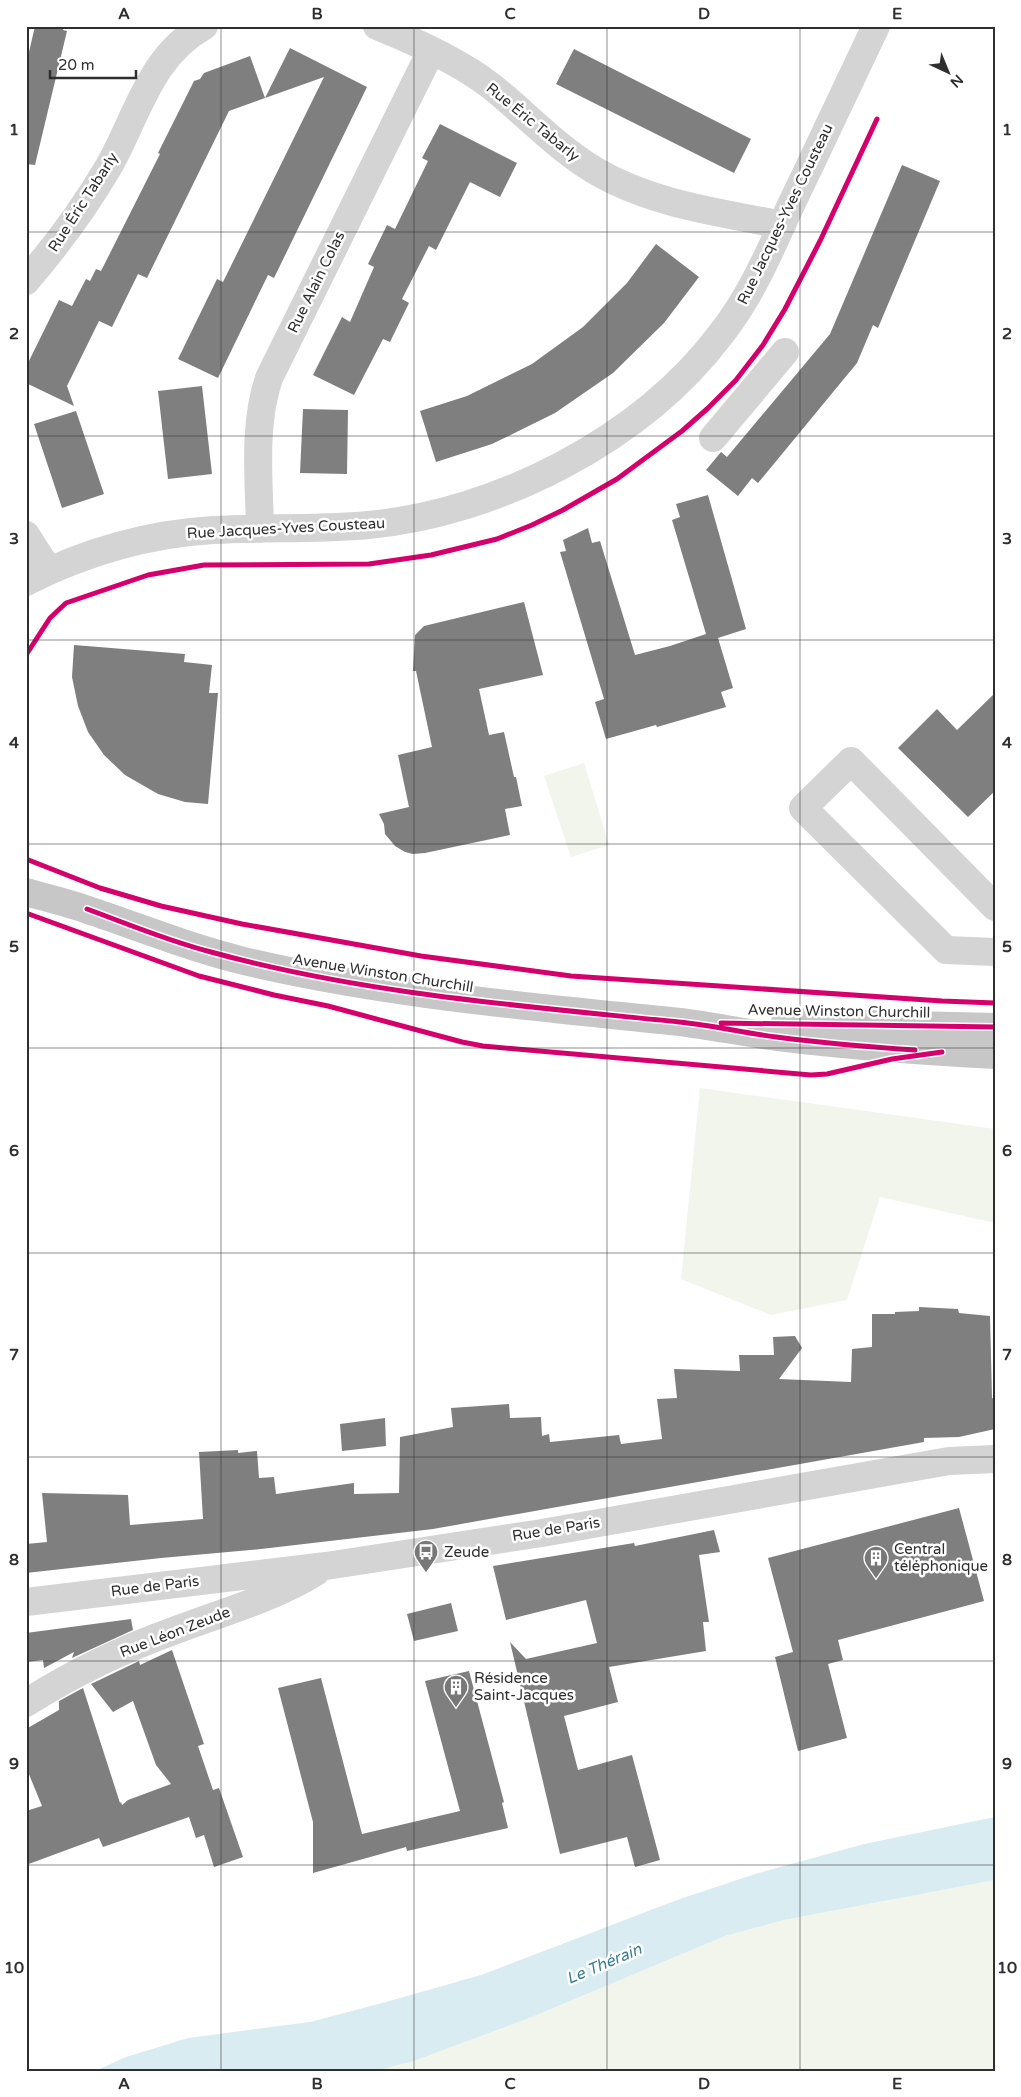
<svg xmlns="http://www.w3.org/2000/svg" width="1021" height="2097" font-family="'Varela Round',sans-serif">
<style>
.green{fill:#f2f5ec}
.water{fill:#d9ecf2}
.building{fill:#7f7f7f}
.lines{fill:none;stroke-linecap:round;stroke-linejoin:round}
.minor{stroke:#d4d4d4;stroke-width:28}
.major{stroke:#c7c7c7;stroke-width:28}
.cycleway-casing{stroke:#fff;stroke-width:8}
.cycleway{stroke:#d6006c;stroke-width:5}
.grid{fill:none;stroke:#2f2f2f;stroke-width:1;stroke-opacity:0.55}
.labels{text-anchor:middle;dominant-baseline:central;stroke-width:5;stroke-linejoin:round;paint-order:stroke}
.street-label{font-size:15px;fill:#2f2f2f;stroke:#fff}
.poi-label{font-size:15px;fill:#2f2f2f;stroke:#fff;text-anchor:start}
.water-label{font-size:16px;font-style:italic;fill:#3a7f95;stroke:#fff}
.neatline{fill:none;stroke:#2f2f2f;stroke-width:2}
.grid-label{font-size:16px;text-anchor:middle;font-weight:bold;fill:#2f2f2f}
</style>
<rect width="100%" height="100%" fill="#fff"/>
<path class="green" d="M584,763L609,845L571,857L544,776Z
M700,1088L995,1129V1223L880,1197L847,1300L771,1315L681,1279Z
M995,1880V2071H376L414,2061L532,2017L725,1936L784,1920Z"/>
<path class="water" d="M995,1817V1880L784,1920L725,1936L532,2017L414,2061L376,2071H95L126,2057L188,2038L310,2022L386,2002L481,1975L677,1900L755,1874L864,1844Z"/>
<path class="building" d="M35,26H64L63,30L67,31L35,165L26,164V65Z
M290,48L367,87L274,278L268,275L218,378L178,359L217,279L223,282L324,77L265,98Z
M574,49L751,139L734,173L556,84Z
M250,56L265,98L229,111L147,278L138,274L112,327L99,321L67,386L74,406L26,383V367L59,300L72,306L86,279L90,281L96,269L101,271L160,154L158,153L194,81L200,79L204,73Z
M440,124L517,163L500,197L470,182L436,250L429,246L402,299L409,303L390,342L383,339L354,395L313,375L342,317L350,322L374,267L368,264L387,225L395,229L428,161L422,158Z
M902,165L940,181L878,328L873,325L857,363L758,483L752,478L738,496L706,470L721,452L727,457L830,334Z
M656,244L699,277L664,323L613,373L555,413L492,444L436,462L420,411L467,396L532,364L583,327L627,283Z
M202,386L212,474L168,479L158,391Z
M303,409L348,410L347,474L300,473Z
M76,411L104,494L62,508L34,424Z
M708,495L746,629L718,638L733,688L721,692L726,707L657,727L656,725L606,739L595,702L604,699L560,552L566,551L563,540L588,528L592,543L600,541L635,655L670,646L706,634L672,520L680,517L676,504Z
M524,602L543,675L479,689L489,735L504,732L514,777H516L522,806L505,809L510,835L425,853L413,854L405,852L395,846L385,834L384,824L379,814L409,807L398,755L432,747L416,671H413L415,635L424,626Z
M74,645L185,654L184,662L212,665L209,693H218L208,804L185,802L158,794L125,775L104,755L88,732L78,706L72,677Z
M995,693V791L968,817L898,748L937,709L957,730Z
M919,1307L958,1309L959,1313L990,1316L992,1398L995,1399V1429L959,1437L924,1438V1442L433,1529L261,1549L161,1558L26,1573V1544L47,1542L42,1493L128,1495L130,1525L203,1519L199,1452L238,1450V1453L257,1451L259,1478L274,1477L276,1494L354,1483V1494L399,1493L400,1437L453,1427L451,1408L509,1404L510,1418L541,1417L542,1436L549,1434L550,1442L619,1435L621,1444L662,1439L657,1399L677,1398L674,1369L740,1371L739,1355H774L773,1337L795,1336L802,1348L779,1379L851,1382L852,1349L872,1347V1314H895V1312L919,1311Z
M385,1418L386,1446L342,1451L340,1424Z
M959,1508L984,1601L838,1640L843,1660L828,1664L847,1738L798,1751L775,1657L793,1652L768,1558Z
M714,1530L720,1552L699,1555L709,1622H703L706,1651L609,1667L618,1702L564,1716L578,1770L632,1755L660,1860L635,1867L627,1837L560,1854L510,1642L526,1659L597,1643L586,1600L506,1620L493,1566L634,1543L635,1546Z
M451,1603L458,1631L414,1641L407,1614Z
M131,1619L133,1630L72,1658L74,1652L44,1668L43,1660L26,1662V1633Z
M172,1650L204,1744L198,1746L213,1790L219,1788L243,1857L214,1867L204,1835L196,1838L189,1817L103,1847L99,1838L26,1865V1811L42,1806L26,1767V1729L59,1710V1701L83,1688L120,1803L121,1802L122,1805L128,1800L171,1784L156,1765L133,1701L113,1712L91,1684L139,1661L140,1665Z
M469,1671L504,1802L502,1803L508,1828L407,1851L406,1847L313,1873V1822L278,1688L321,1678L362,1834L460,1811L425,1681Z"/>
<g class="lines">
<path class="minor" d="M377,26C414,41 460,62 491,86C526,114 556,147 594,170C651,204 718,212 782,225
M26,281C57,245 85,207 109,166C138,115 149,57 204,26
M713,438L785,352
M260,529C259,479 253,425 269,378L431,51
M26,535L49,571
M26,582C85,552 147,534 213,530C264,527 317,530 368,525C498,513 642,439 721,334C751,296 770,251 790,207C819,147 847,87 876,26
M995,907L851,761L803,808L946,950L995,952
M26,1602L326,1566L542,1533L949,1461L995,1459
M26,1703C73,1673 123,1649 176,1630C223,1612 273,1599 316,1572"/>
<path class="major" d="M26,892C47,898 68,903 88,910C142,928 193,949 248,962C390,995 535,1007 680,1022C712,1026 745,1033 778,1037C850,1046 922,1051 995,1055
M785,1022L995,1027"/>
<defs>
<path id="cycleway" d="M26,655L50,618L66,603L148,575L204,565L369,564L431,555L497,539L532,525L563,510L617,479L682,431L707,409L736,380L763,345L785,309L820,241L877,119
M26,859L100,888L161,906L242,924L421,956L571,976L942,1001L995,1003
M87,909C128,924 168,941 211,952C363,994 523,1006 679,1022C712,1025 744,1033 776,1037C822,1043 868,1047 915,1050
M26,913L199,976L274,995L328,1006L462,1042L483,1046L811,1075L827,1074L892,1059L942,1052
M721,1023L995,1027"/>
</defs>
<use href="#cycleway" class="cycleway-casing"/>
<use href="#cycleway" class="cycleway"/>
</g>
<path class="grid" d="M221,26V2071M414,26V2071M607,26V2071M800,26V2071M26,232H995M26,436H995M26,640H995M26,844H995M26,1048H995M26,1253H995M26,1457H995M26,1661H995M26,1865H995"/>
<defs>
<symbol id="bus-pin" viewBox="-11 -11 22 30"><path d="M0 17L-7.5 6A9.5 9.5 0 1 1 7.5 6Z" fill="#787878" stroke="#fff"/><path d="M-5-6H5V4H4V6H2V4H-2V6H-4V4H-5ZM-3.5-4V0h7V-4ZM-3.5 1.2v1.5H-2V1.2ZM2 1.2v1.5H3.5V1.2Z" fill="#fff"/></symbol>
<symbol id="building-pin" viewBox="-11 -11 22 30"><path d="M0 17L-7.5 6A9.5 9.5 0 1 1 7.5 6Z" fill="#787878" stroke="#fff"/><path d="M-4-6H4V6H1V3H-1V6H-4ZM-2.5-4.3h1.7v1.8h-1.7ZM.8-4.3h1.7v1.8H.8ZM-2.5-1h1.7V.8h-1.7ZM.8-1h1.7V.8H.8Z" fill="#fff"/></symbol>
</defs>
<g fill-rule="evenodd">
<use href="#bus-pin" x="412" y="1538" width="28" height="38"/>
<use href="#building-pin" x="862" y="1544" width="28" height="38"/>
<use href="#building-pin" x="442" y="1673" width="28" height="38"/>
</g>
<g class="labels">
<g class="street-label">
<text transform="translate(533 122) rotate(39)">Rue Éric Tabarly</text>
<text transform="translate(83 202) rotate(-57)">Rue Éric Tabarly</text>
<text transform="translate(785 214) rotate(-64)">Rue Jacques-Yves Cousteau</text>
<text transform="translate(316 282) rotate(-64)">Rue Alain Colas</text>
<text transform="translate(286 528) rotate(-3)">Rue Jacques-Yves Cousteau</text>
<text transform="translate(383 973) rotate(9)">Avenue Winston Churchill</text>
<text transform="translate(839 1011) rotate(1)">Avenue Winston Churchill</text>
<text transform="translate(556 1529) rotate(-9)">Rue de Paris</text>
<text transform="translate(155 1586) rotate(-7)">Rue de Paris</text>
<text transform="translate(175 1632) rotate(-21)">Rue Léon Zeude</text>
</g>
<g class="poi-label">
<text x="894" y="1549">Central<tspan x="894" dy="17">téléphonique</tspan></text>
<text x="444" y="1552">Zeude</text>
<text x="474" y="1678">Résidence<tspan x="474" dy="17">Saint-Jacques</tspan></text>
</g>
<g class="water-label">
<text transform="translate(604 1964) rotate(-23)">Le Thérain</text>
</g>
</g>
<rect width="1021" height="2097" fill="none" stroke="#ffffff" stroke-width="55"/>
<g transform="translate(948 72) rotate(136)" stroke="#ffffff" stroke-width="4" paint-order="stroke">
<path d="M0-4L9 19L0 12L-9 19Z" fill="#2f2f2f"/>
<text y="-8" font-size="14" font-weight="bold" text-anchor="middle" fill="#2f2f2f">N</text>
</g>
<path d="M50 70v8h86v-8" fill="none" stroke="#2f2f2f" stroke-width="2.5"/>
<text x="58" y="70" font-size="15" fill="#2f2f2f" stroke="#ffffff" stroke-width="4" paint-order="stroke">20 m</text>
<rect x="28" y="28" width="966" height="2042" class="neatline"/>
<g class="grid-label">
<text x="124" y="19">A</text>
<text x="317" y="19">B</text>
<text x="510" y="19">C</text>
<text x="704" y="19">D</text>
<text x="897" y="19">E</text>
<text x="14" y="135">1</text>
<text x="1007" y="135">1</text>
<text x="14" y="339">2</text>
<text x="1007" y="339">2</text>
<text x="14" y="544">3</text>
<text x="1007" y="544">3</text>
<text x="14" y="748">4</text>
<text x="1007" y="748">4</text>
<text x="14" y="952">5</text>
<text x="1007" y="952">5</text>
<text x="14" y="1156">6</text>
<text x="1007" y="1156">6</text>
<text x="14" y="1360">7</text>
<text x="1007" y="1360">7</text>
<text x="14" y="1565">8</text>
<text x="1007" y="1565">8</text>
<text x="14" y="1769">9</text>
<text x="1007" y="1769">9</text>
<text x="14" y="1973">10</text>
<text x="1007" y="1973">10</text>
<text x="124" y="2089">A</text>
<text x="317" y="2089">B</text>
<text x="510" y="2089">C</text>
<text x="704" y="2089">D</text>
<text x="897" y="2089">E</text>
</g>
</svg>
